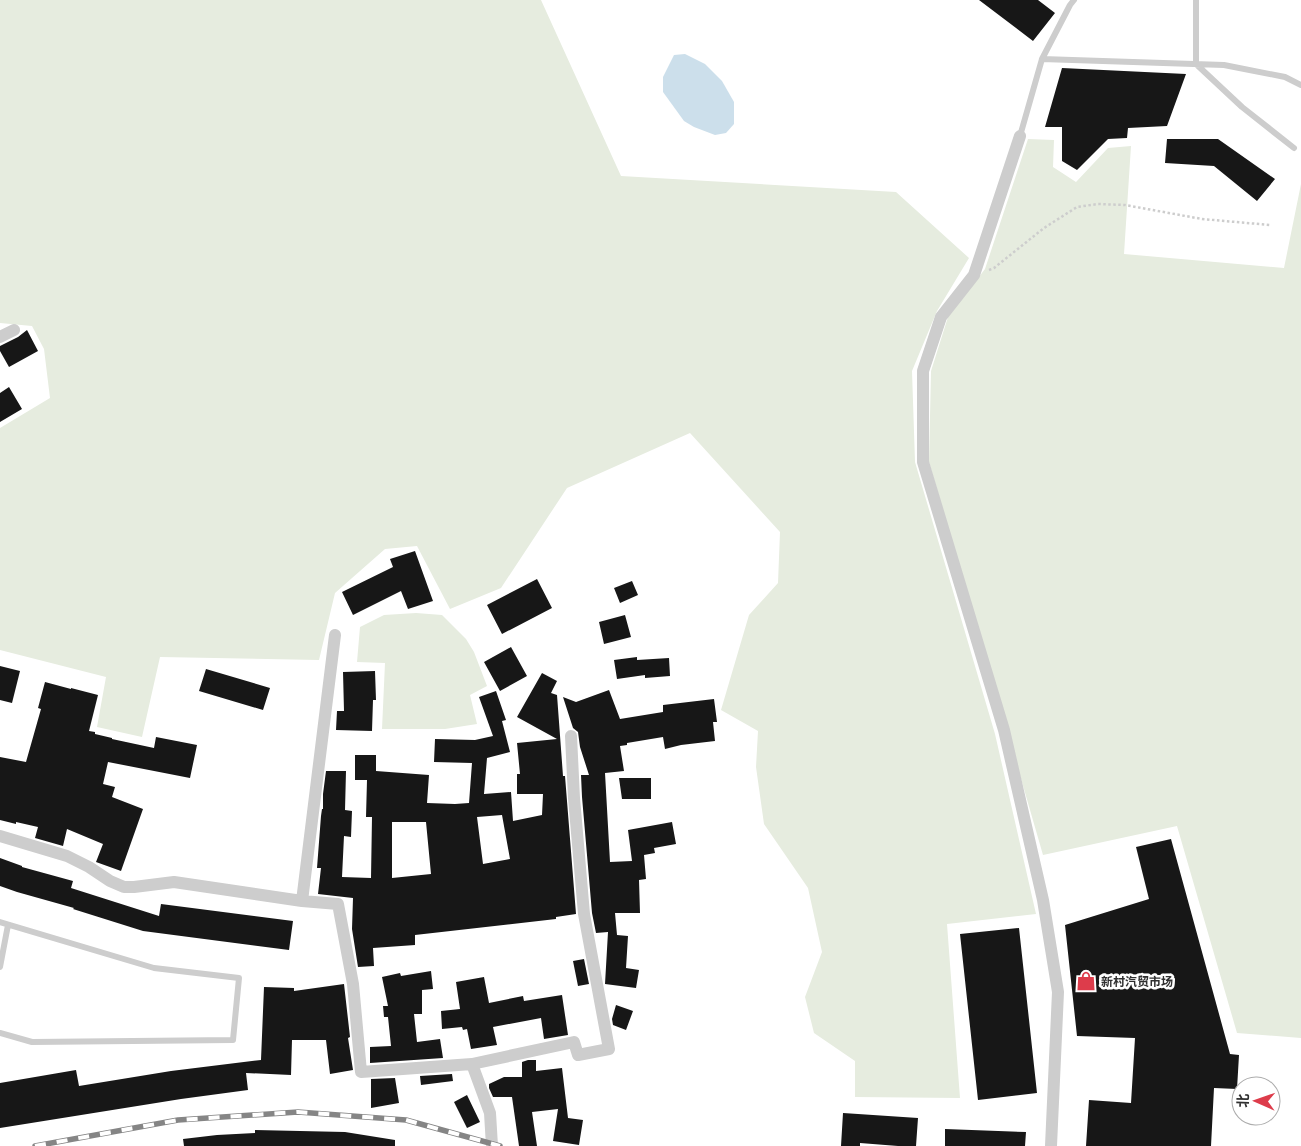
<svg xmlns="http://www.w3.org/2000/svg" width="1301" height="1146" font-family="Commissioner,'Noto Sans SC',sans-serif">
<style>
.green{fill:#e6ecdf}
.water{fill:#ccdfeb}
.building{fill:#171717;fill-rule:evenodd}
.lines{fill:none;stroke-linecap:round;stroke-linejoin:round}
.path{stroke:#cdcdcd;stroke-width:2.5;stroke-dasharray:2.5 2.5;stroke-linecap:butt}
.service{stroke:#cdcdcd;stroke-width:6}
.minor{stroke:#cdcdcd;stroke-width:12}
.rail-casing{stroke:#858585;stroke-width:5.5}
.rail{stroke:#fff;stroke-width:4;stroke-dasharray:11;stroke-linecap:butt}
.labels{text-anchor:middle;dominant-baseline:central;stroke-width:5;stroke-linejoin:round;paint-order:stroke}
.poi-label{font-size:12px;font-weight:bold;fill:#303030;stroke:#fff;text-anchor:start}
</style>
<rect width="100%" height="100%" fill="#fff"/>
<path class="green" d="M0,0H541L621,176L896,192L969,258L937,311L912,371L915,462L995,734L1036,914L947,924L960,1098L855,1097V1061L814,1033L805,997L822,952L808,888L764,824L756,767L758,731L721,710L749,615L778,583L780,532L690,433L567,488L501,588L450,609L417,546L385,549L335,593L319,660L160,657L142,737L97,727L106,677L0,650V428L50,398L44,349L32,326L0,323Z
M1028,139L1054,140L1053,167L1076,182L1108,148L1131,146L1124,254L1284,268L1301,184V1038L1237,1033L1177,826L1043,855L966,588L929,462L931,371L948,317L985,269Z
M416,613L442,615L466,639L474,652L487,686L470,695L477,724L445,729H382L385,663L357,662L360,627L384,615Z"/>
<path class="water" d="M685,54L705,64L722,81L734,102V124L726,133L715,135L694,127L684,121L663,92V77L674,55Z"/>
<path class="building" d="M979,0H1038L1055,13L1033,41Z
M1062,68L1186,74L1167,126L1128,128L1127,138L1108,139L1077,170L1062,161V127H1045Z
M1167,139H1218L1275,179L1257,201L1214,166L1165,163Z
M27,330L38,351L9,367L0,351V346L18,337Z
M9,387L22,409L0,422V393Z
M415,551L433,601L408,609L401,591L353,615L342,592L393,567L390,559Z
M537,579L552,608L502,634L487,605Z
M632,581L638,595L620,603L614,588Z
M625,615L631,637L604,644L599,622Z
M511,647L527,676L500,691L484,662Z
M637,657V660L669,658L670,676L645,678V675L617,679L614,660Z
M0,666L20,671L12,703L0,700Z
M206,669L270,688L263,710L199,691Z
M375,671L376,700H373L372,731L336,730L337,711H344L343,672Z
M542,673L557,681L551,693L557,695L563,776H565L576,914L556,917V919L415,935V945L373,948L374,966L358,967L352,929L353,898L318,894L321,868H317L321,816L322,809H323V794L326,771H346L345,810L352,811L351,837L344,836L342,877L371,878L372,817H366L367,780H355V755H376V771L429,775L427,803L455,804L469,803L472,763L434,762L435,739L475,740L493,736L479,697L496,691L506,720L502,721L510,752L487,758L484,794L511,792L513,821L542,815L543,794H517V774H520L517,743L557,739L517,717ZM502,815L510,859L483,864L477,817ZM392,822H426L431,874L392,878Z
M45,682L71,689V688L98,695L89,731L95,732V734L112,738V739L154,748L156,737L197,745L190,778L108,762L103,784L115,787L112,797L143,809L121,871L96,862L103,844L67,829L63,846L35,838L38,827L16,822V824L0,820V757L26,762L41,709L38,708Z
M609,690L620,719L663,712V705L714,699L717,722H713L715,741L681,745L665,749L663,737L627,743V745L620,746L624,771L605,773L610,862L632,861L628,830L672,822L676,844L654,848L655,853L644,855L646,879L639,880L640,913H615L617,935L628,936L626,968L639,970L636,988L605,984L608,932L596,933L592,913L582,797L581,775H589L580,747L578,732L573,728L563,697L576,702Z
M619,778H651V799H622Z
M1171,839L1230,1054L1239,1055L1237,1089L1214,1088L1211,1146H1086L1089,1100L1131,1103L1135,1038L1077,1036L1065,925L1149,899L1136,847Z
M0,858L22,866V867L73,881L71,888L159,916L161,904L293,921L289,950L143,931L73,909L74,908L17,892L0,886Z
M1019,928L1037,1093L978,1100L960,934Z
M584,959L589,984L578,986L573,961Z
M431,971L433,989L422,990V1014H414L417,1042L440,1039L443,1058L370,1063V1047L391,1046L388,1017H384L383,1006H388L382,977L400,973L401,976Z
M484,977L489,1003L523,996L524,1001L562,995L568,1035L544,1039L541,1018L493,1027L497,1045L471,1049L467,1029L463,1030L462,1027L442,1029L441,1011L460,1009L456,982Z
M344,984L350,1037L348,1038L353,1070L330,1074L326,1040H292L291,1075L246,1073L248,1090L181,1099L0,1128V1083L76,1070L79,1086L171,1071L261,1060L264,987L294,988V991Z
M616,1005L633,1011L626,1030L613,1025L612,1019Z
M528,1060H536V1071L562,1068L568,1118L583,1120L579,1145L553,1141L558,1109L532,1112L537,1146H519L512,1097H493L489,1088V1084L504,1077H522V1062Z
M452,1074L453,1081L421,1085L420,1076Z
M395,1078L399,1103L371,1108V1079Z
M467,1095L480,1122L467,1128L454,1102Z
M843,1113L918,1118L916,1146H898L860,1143V1146H841Z
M945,1129L1026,1132L1025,1146H945Z
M255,1130L345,1132L395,1140V1146H184L183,1139L217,1135L255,1133Z"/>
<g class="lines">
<path class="path" d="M989,270L994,268L1044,228L1077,207L1098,204L1125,205L1202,219L1270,225"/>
<path class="service" d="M1196,0V64L1242,107L1294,148
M1042,59L1070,5L1074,0
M1020,136L1042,59L1224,65L1285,77L1301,85
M0,922L154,968L239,978L233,1040L32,1042L0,1033
M0,967L8,925"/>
<path class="minor" d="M1020,136L974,275L941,317L923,371V462L1004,730L1043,900L1058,992L1051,1146
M0,337L14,330
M0,836L67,856L89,867L110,881L124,887H134L174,882L302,901L335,635
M302,901L338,904L353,984L361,1072L472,1064L574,1042L578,1055L609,1049L584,914L574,798L571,736
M472,1064L490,1113L492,1146"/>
<defs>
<path id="rail" d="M35,1146L178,1120L298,1112L406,1120L500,1146"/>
</defs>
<use href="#rail" class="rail-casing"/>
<use href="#rail" class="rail"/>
</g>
<defs>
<symbol id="shop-bare" viewBox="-9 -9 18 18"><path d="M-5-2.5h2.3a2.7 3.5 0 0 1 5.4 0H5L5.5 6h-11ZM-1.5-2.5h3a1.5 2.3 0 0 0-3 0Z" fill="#dd3c4b" stroke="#fff" stroke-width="2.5" paint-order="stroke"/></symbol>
</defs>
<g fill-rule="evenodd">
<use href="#shop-bare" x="1072" y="967" width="28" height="28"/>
</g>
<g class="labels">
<g class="poi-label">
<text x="1101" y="981">新村汽贸市场</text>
</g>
</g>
<g transform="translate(1256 1101) rotate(272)"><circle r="24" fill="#ffffff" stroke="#acacac"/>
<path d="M0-4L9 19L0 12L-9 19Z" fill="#dd3c4b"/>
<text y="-8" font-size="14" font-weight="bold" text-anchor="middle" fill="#303030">北</text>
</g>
</svg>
